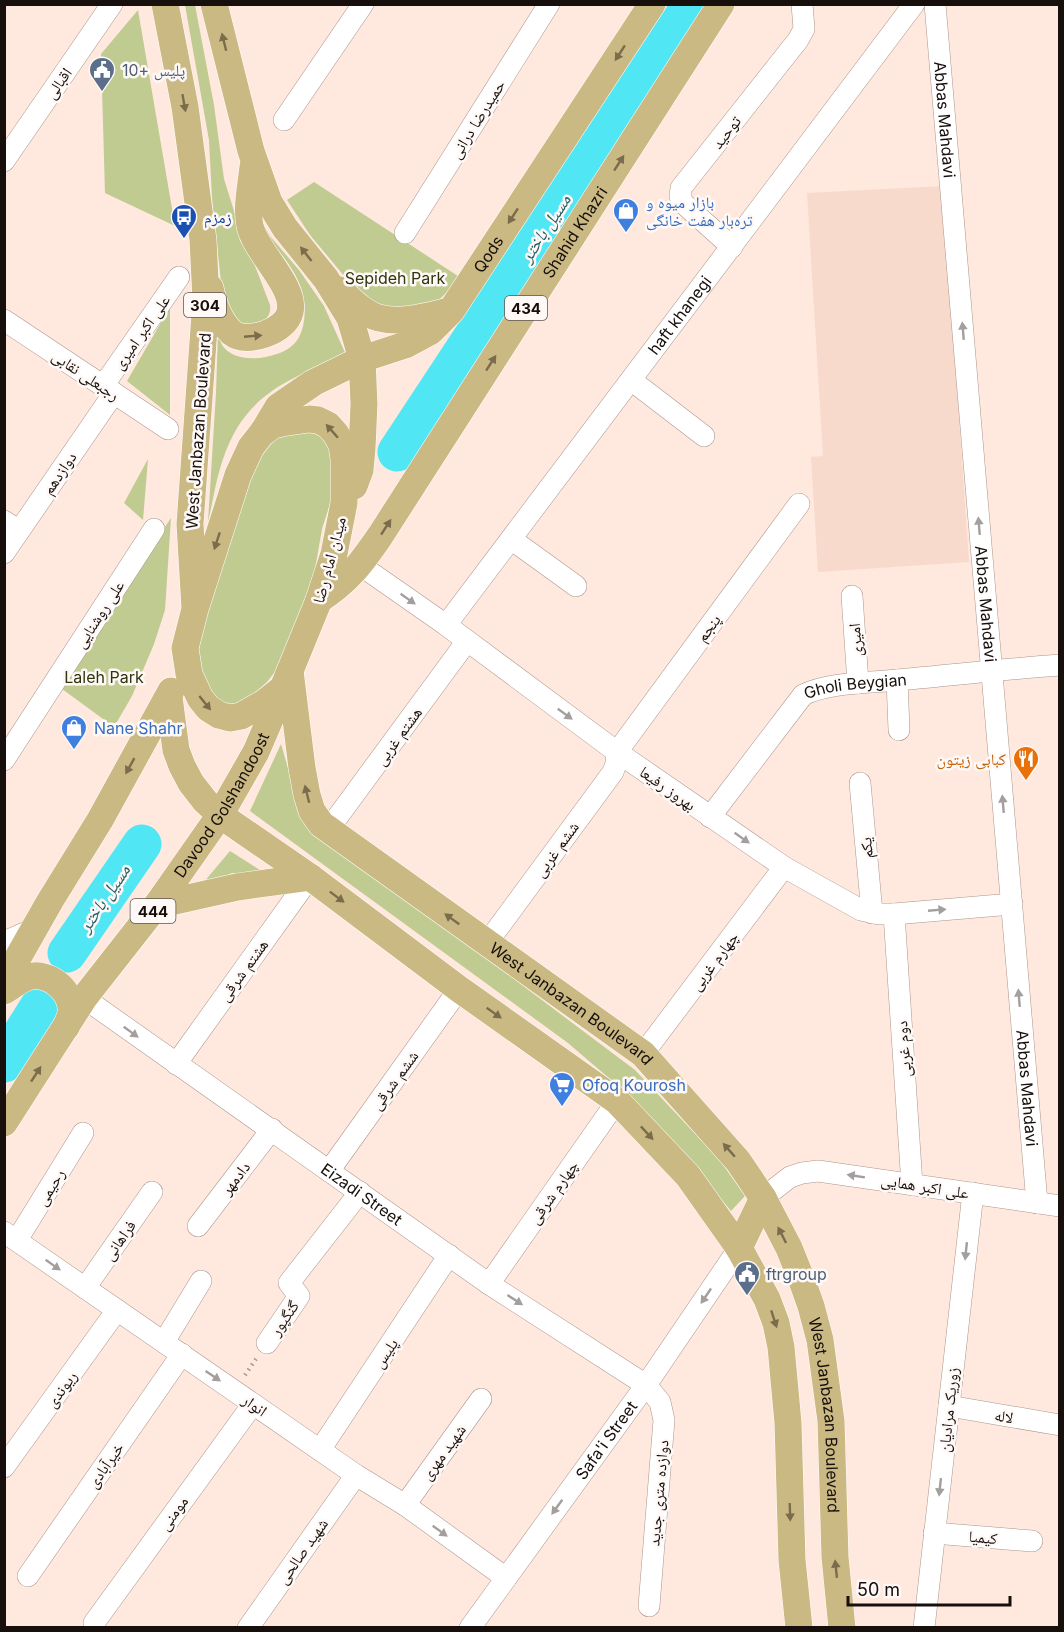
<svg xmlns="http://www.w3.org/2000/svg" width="1064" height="1632" font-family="Inter,'Noto Naskh Arabic',sans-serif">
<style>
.built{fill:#f8dacc}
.green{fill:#c0cb91}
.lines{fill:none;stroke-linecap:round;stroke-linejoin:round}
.river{stroke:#50e6f4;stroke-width:39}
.minor-casing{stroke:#ab968c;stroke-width:22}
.major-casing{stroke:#fff;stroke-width:28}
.path{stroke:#a6958d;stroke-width:4;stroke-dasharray:1.5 4.5;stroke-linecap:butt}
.minor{stroke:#fff;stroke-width:21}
.major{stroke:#cbb983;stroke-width:27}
.oneway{fill:#7a6c4d}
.oneway2{fill:#a29f9e}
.labels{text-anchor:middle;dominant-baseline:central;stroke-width:5;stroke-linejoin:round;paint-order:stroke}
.shield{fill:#fef9f7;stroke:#5c5552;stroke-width:1.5}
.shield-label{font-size:15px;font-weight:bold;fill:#160f0c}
.service-label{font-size:16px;fill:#4e5e75;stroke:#fef9f7;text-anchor:start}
.street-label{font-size:16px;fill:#160f0c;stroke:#fef9f7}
.shop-label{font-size:16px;fill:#366cbe;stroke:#fef9f7;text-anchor:start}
.transit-label{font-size:16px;fill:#164399;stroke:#fef9f7;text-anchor:start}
.park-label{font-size:16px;fill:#2f350c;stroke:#fef9f7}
.food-label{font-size:16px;fill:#c56008;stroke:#fef9f7;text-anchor:end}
.water-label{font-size:18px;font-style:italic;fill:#256268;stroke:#fef9f7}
</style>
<rect width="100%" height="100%" fill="#ffe8dd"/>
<path class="built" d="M943,186L969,562L818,572L811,457L823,456L807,193Z"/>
<path class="green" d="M185,5H195L214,105L224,179L235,214L240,241L252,258L270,305C271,312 269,316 264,321L243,326L233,316L221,282L212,198L209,140Z
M138,10L175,226L105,193L101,54Z
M314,182L461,278L436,303L394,314L355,289L310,235L287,200Z
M254,209L270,236L299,270L324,306L347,357C288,377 244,396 223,459C216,479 213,501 208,522L216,393L218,332C219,336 220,341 222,345C235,366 278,359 293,345C304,335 306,315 304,301C302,280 287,261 274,245C270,240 265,236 262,231C259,224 257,216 254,209Z
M170,307V415L127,381Z
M294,429L322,434L331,445L334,491L322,529L315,569L303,614L281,664L267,682L243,704L217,705L198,664L200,634L254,459L276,439Z
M148,459L143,520L124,503Z
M171,518L165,610L154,644L132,696L114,727L58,686Z
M281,744L296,796L458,937L635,1070L719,1159L745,1196L731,1211L680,1150L624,1091L568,1043L250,811Z
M230,851L274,879L232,873L198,889Z"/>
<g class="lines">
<path class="river" d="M397,452L692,4
M67,953L142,844
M4,1063L44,999"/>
<defs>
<g id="minor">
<path id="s1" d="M935,4L1037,1203"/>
<path d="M284,120L363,4"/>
<path d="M4,161L112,4"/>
<path d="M405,233L549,4"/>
<path d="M732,247L683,203L680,196L681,188L798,40L804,29L802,4"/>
<path d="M4,320L168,429"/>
<path d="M631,380L704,436"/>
<path d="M103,386L179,277"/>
<path d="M4,521L19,531"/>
<path d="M511,539L576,586"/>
<path d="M4,553L114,393"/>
<path d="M360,565L446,625L617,752L784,867L861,910L879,914H894L1012,904"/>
<path d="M852,596L858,683"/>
<path id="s2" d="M446,625L914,4"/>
<path d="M897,680L899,730"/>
<path d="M4,760L154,529"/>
<path d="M860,783L872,913"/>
<path id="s3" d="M710,817L803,695C828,682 870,683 898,680C952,675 1006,669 1060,665"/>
<path d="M328,830L467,641"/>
<path d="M894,914L912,1185"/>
<path d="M4,942L29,931L34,924"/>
<path d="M487,943L613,772L616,764L617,752L799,504"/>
<path id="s4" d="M84,998L489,1284L646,1385L660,1402L664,1420L649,1606"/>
<path d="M643,1054L784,867"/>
<path d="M176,1064L310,877"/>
<path d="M329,1171L459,989"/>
<path d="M763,1198L790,1177L802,1173L818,1171L1060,1206"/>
<path d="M198,1226L272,1129"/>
<path d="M4,1232L356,1475L405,1505L506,1578"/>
<path d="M17,1240L83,1133"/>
<path d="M489,1284L617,1101"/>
<path d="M85,1288L152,1192"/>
<path d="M164,1342L201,1281"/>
<path d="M267,1343L299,1296L289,1283L360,1192"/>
<path d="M949,1406L1060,1425"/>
<path d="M320,1450L449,1255"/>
<path d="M4,1467L117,1310"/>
<path d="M405,1505L481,1399"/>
<path d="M934,1533L1032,1541"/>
<path d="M28,1576L182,1354"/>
<path d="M94,1623L253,1404"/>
<path d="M248,1628L356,1475"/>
<path id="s5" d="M470,1628L646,1385L739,1248"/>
<path d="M924,1628L973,1193"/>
</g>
<g id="major">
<path d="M165,4L185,107L203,240L206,300L190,524L195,609L185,648L189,674L200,698L208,708L219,715L230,718L241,716L264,703L283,688L319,600L334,554L344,503V459L342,445L336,434L328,425L318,420L309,419L282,423L273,425L262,433L251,447L238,475L195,609"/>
<path d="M214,4L251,151L269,202L285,228L326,279L350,318L362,359L364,404L362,448L360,470L354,486"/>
<path d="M210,288C214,305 219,321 232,333C247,345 286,331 290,312C296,286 256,253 250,226C246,208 251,186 253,167"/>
<path d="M340,290C351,300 364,314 379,318C403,324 427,316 450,311"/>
<path id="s6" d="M263,432L278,407L313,383L362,359L405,345L431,331L451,311L652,4"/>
<path id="s7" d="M319,600C348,581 360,565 380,536L721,4"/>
<path id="s8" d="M290,671L302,768L307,795L312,811L321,824L643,1054L738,1161L763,1198L789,1248L801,1278L811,1306L820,1340L831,1421L835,1557L842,1628"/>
<path d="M169,697L176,750L182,766L191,783L205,801L220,815L310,877L459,989L617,1101L688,1176L739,1248L767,1299L776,1323L781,1347L788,1423L792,1560L799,1628"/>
<path d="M157,905L237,887L310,877"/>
<path d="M4,982L50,901L100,820L171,691"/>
<path d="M4,991C11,987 18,981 25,978C47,969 73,990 71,1013C70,1018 68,1022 66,1027"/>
<path id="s9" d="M4,1123L84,998L157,905L220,815L256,752L283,689"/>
<path d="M739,1248L763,1198"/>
</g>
</defs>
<use href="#minor" class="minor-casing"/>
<use href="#major" class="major-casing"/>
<path class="path" d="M245,1375L256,1359"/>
<use href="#minor" class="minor"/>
<use href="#major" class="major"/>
</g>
<defs><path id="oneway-solid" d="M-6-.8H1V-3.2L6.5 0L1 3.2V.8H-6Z" transform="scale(1.5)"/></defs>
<g class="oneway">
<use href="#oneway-solid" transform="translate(224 42) rotate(-104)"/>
<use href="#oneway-solid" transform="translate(620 53) rotate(123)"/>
<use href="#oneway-solid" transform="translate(184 103) rotate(80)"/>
<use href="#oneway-solid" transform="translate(619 163) rotate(-57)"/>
<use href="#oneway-solid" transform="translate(513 216) rotate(123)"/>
<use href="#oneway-solid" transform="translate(306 254) rotate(-128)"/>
<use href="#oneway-solid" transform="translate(253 336) rotate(-5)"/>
<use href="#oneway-solid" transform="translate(491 363) rotate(-57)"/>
<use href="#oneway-solid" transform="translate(332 431) rotate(-131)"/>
<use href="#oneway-solid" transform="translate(386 527) rotate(-57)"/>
<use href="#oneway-solid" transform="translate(217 541) rotate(108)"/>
<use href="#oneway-solid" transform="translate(205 703) rotate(51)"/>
<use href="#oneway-solid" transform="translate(130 766) rotate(119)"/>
<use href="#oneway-solid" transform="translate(307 794) rotate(-104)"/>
<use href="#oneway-solid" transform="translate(337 897) rotate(37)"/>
<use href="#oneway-solid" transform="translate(452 919) rotate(-144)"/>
<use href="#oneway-solid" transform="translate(494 1013) rotate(35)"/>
<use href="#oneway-solid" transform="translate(36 1074) rotate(-57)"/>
<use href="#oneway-solid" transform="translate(647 1133) rotate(47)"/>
<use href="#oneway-solid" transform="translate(729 1150) rotate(-131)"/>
<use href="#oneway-solid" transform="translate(782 1235) rotate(-117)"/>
<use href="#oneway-solid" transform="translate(774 1319) rotate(72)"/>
<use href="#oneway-solid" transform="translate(790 1512) rotate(88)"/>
<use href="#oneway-solid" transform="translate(836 1569) rotate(-96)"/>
</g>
<g class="oneway2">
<use href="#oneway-solid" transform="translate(963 331) rotate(-95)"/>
<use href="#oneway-solid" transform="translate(979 526) rotate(-95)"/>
<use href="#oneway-solid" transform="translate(408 599) rotate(35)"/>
<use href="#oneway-solid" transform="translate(565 714) rotate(36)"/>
<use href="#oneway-solid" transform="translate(1003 804) rotate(-95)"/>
<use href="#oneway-solid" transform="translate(742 838) rotate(35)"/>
<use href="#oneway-solid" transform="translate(937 910) rotate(-5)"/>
<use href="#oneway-solid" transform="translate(1019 998) rotate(-95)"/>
<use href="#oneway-solid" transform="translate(131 1032) rotate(36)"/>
<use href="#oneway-solid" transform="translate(856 1176) rotate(-171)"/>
<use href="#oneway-solid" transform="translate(966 1251) rotate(96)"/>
<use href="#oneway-solid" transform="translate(53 1265) rotate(35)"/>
<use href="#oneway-solid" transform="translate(706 1296) rotate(124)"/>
<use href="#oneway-solid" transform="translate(515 1300) rotate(33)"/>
<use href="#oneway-solid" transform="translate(213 1376) rotate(34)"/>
<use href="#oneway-solid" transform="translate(940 1487) rotate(96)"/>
<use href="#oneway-solid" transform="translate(557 1507) rotate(126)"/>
<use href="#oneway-solid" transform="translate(440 1531) rotate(36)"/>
</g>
<defs>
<symbol id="civic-pin" viewBox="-11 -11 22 30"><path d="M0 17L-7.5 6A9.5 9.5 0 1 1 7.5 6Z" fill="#5c6f8a" stroke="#fef9f7"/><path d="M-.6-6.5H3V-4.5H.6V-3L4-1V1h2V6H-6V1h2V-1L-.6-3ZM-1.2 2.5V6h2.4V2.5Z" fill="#fff"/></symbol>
<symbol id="shop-pin" viewBox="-11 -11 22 30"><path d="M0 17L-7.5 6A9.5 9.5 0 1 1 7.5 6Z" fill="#3f7fe0" stroke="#fef9f7"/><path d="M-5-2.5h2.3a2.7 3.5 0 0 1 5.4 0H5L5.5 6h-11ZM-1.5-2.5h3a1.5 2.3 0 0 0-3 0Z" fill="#fff"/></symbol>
<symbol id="bus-pin" viewBox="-11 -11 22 30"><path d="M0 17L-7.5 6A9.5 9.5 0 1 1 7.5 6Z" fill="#1a4fb4" stroke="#fef9f7"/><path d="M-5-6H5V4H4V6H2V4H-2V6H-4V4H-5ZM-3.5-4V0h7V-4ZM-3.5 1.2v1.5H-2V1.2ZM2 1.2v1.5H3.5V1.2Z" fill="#fff"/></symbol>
<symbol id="restaurant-pin" viewBox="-11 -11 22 30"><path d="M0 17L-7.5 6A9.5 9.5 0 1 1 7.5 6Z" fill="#e8710a" stroke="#fef9f7"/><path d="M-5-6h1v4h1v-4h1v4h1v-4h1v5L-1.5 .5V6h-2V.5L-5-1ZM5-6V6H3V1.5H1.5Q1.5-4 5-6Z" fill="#fff"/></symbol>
<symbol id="supermarket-pin" viewBox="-11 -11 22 30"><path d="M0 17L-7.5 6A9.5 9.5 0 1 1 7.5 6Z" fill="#3f7fe0" stroke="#fef9f7"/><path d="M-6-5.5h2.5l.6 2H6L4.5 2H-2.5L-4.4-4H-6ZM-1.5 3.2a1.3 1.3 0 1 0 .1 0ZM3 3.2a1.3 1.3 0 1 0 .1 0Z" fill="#fff"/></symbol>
</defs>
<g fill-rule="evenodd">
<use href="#civic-pin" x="87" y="55" width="30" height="40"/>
<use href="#shop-pin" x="611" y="196" width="30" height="40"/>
<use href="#bus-pin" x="169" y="202" width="30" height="40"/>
<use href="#shop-pin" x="59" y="713" width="30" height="40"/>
<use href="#restaurant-pin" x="1011" y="744" width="30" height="40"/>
<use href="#supermarket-pin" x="547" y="1070" width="30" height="40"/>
<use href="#civic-pin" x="732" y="1259" width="30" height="40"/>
</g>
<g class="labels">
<g class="shield">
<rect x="184" y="293" width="42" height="24" rx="4.5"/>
<rect x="505" y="296" width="42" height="24" rx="4.5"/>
<rect x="130.5" y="899" width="45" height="24" rx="4.5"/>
</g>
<g class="shield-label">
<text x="205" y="305">304</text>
<text x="526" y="308">434</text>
<text x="153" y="911">444</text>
</g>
<g class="service-label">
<text x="122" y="70">پلیس +10</text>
<text x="766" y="1274">ftrgroup</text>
</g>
<g class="street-label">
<text transform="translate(58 83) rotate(-55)">اقبالی</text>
<text transform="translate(477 119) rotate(-58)">حمیدرضا درانی</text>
<text stroke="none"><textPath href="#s1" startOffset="116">Abbas Mahdavi</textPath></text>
<text transform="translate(726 132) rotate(-52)">توحید</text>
<text stroke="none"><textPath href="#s7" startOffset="450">Shahid Khazri</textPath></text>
<text stroke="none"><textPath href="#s6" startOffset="297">Qods</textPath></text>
<text stroke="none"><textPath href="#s2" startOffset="388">haft khanegi</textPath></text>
<text transform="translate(141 332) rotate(-55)">علی اکبر امیری</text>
<text transform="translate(86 375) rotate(34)">رجبعلی نقابی</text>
<text transform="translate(198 431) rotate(-86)">West Janbazan Boulevard</text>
<text transform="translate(59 473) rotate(-56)">دوازدهم</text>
<text transform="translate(329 560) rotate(-75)">میدان امام رضا</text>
<text stroke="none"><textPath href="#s1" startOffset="602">Abbas Mahdavi</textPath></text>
<text transform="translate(99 614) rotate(-57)">علی روشنایی</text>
<text transform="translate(708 628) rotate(-54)">پنجم</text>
<text transform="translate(855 640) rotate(-94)">امیری</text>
<text stroke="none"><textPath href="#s3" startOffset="207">Gholi Beygian</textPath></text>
<text transform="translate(398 736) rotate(-54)">هشتم غربی</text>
<text transform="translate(668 788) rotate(35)">بهروز رفیعا</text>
<text stroke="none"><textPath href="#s9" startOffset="386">Davood Golshandoost</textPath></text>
<text transform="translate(866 848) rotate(-95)">یکم</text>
<text transform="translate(556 849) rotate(-54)">ششم غربی</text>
<text transform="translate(714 961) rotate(-53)">چهارم غربی</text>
<text transform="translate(243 970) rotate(-54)">هشتم شرقی</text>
<text stroke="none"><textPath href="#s8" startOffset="466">West Janbazan Boulevard</textPath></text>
<text transform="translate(903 1049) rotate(-94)">دوم غربی</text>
<text transform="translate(394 1080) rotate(-54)">ششم شرقی</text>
<text stroke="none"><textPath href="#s1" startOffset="1088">Abbas Mahdavi</textPath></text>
<text transform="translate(235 1178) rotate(-53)">دادمهر</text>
<text transform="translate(925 1186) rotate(9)">علی اکبر همایی</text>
<text transform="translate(50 1187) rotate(-58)">رحیمی</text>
<text transform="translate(553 1192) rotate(-55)">چهارم شرقی</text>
<text stroke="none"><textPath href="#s4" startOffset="340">Eizadi Street</textPath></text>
<text transform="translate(119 1240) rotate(-55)">فراهانی</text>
<text transform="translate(284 1318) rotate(-56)">گنگپور</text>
<text transform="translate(385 1353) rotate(-56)">پلیس</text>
<text transform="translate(61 1389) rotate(-54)">ریوندی</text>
<text transform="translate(255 1405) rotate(35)">انوار</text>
<text transform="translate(948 1410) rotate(-84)">زوریک مرادیان</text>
<text stroke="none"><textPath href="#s8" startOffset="970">West Janbazan Boulevard</textPath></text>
<text transform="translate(1004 1416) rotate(10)">لاله</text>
<text stroke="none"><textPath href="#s5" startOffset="232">Safa'i Street</textPath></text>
<text transform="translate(443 1452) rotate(-54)">شهید مهری</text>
<text transform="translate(105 1465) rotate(-55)">خیرآبادی</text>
<text transform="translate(658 1493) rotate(-85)">دوازده متری جدید</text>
<text transform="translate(173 1513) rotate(-54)">مومنی</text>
<text transform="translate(983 1537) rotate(5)">کیمیا</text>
<text transform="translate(302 1551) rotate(-55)">شهید صالحی</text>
</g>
<g class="shop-label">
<text x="646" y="202">بازار میوه و<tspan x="646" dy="18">تره‌بار هفت خانگی</tspan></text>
<text x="94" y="728">Nane Shahr</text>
<text x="582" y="1085">Ofoq Kourosh</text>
</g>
<g class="transit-label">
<text x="204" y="217">زمزم</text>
</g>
<g class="park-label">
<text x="395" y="278">Sepideh Park</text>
<text x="104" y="677">Laleh Park</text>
</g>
<g class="food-label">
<text x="1006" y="759">کبابی زیتون</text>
</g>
<g class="water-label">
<text transform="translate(545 228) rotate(-57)">مسیل باختر</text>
<text transform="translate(104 898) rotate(-56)">مسیل باختر</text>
</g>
</g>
<rect width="1064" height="1632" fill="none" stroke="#160f0c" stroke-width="12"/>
<path d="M848 1596v9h162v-9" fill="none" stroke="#160f0c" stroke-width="3"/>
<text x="857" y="1596" font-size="18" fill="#160f0c" stroke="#fef9f7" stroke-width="4.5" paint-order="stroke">50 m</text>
</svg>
